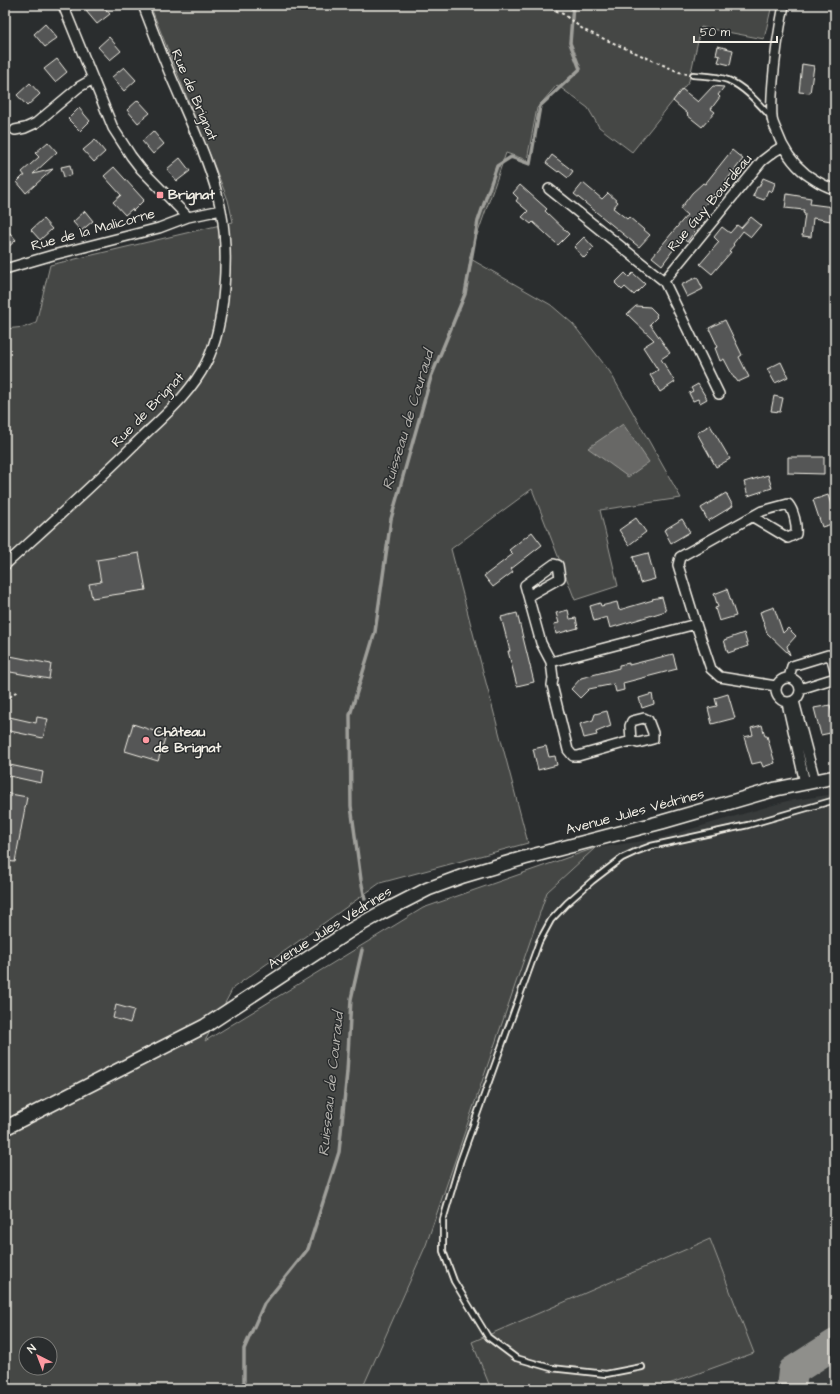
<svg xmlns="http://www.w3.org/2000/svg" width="840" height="1394" font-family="'Architects Daughter',sans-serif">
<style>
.built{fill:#373a3a}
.green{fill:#444645;stroke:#9c9c96;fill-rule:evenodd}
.water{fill:#676866;stroke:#9f9f9a}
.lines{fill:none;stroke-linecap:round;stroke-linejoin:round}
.stream{stroke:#9f9f9a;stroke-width:3.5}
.taxiway{stroke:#8f8f8b;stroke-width:30}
.building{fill:#555756;stroke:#f4f1e8}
.lane-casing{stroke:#f4f1e8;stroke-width:8}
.street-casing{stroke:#f4f1e8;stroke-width:12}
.secondary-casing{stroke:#f4f1e8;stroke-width:16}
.path{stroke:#f4f1e8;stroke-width:2;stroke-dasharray:3 3;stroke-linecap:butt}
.lane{stroke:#2a2d2e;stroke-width:4.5}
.street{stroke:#2a2d2e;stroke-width:9}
.secondary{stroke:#2a2d2e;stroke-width:13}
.poi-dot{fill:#ff9aa2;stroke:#2a2d2e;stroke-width:1.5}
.labels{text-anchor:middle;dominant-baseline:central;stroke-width:3;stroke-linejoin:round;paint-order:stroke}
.street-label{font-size:14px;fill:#f4f1e8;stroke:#2a2d2e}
.poi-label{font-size:14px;font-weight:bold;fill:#f4f1e8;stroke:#2a2d2e;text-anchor:start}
.water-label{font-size:15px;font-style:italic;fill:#b5b3ae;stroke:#2a2d2e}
</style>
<rect width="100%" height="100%" fill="#2a2d2e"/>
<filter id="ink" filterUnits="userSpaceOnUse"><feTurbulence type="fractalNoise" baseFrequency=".025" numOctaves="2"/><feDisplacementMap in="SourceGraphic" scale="8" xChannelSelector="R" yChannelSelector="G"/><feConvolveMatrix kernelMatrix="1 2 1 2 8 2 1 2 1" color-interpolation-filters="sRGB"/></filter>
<g filter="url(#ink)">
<path class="built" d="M835,794V1389H362L426,1245L547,892L595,848L657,839L787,801Z"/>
<path class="green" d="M150,5H772L764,39L701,27L689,81L632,152L599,127L588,108L557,85L537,108L527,160L506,153L469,258L551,305L573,324L610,372L681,498L600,510L618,586L575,600L532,489L451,549L528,843L380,883L233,988L205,1041L423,908L595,848L547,892L426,1245L362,1389H5V329L25,327L36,323L50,265L233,222L228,200ZM26,1344H50V1368H26Z
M710,1239L754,1353L655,1389H491L472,1342Z"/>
<path class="water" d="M623,424L649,462L628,477L588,448Z"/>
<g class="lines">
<path class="stream" d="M365,899L361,880L351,806L350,715L375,632L391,519L431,377L465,294L478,221L497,166L511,157L530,164L540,106L580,69L570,43L573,5
M244,1389V1349L264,1304L308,1249L339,1152L347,1072L351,999L362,950"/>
<path class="taxiway" d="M791,1389L793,1371L835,1344"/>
</g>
<path class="building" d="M93,5H102L110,14L97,24L86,11Z
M45,24L57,38L45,47L34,34Z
M109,37L121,51L110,60L98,47Z
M718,46L733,50L730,65L718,62L720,56L716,55Z
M57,59L67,72L55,82L44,69Z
M802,64L814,66L810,93L799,92Z
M124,67L136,80L124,91L112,77Z
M30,83L40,94L27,106L17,95Z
M713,86L724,87L718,95L720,97L711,109L715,112L702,127L687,115L688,114L673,101L682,89L698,102Z
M138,100L150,113L138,123L127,110Z
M79,108L90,121L80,131L68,119Z
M153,131L164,144L153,154L142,141Z
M95,140L105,152L94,162L83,150Z
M48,142L57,152L33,174L53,169L26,193L17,182L23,176H25L22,172L39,157L35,153Z
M732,150L743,159L726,181L728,183L717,196L714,194L700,211L702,213L699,216L700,217L692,228L695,231L687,242L682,238L662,265L652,257L687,215L680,209L692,193L703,183L705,184Z
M552,155L573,171L568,178L559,171L558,172L546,163Z
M180,158L190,171L177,181L167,169Z
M70,165L72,175L64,177L61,167Z
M114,167L144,200L133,211L132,209L125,215L113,202L121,195L104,176Z
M763,178L775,183L772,192L768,190L764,200L753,196L757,187H759Z
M583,183L602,199L608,193L618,202L613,208L627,219L629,217L650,235L639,247L574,194Z
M520,185L547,209L545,211L569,234L558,245L533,222L531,224L522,217L528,211L516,201L518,198L513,193Z
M787,194L811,198L810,204L833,207L831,221L813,218L811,237L802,236L805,214L803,213L804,210L785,208Z
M85,211L93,221L81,231L73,222Z
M751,217L761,225L751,237L743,231L733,244L734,245L729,251L731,252L712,274L700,264L719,242L714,237L722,227L730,233L737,225L741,228Z
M43,219L52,229L40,240L31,230Z
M5,227L16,240L5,250Z
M584,237L594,248L584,258L574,247Z
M625,273L629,277L633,273L645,284L634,295L625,287L622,290L615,283Z
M697,277L703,289L687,297L681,285Z
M636,306L650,307L657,314L656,316L657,317L650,324L670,353L661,359L675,382L660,392L650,375L658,370L643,347L654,340L627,314Z
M725,320L742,355L739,357L749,377L738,382L735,378H734L724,359L720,361L715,348L718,347L709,328Z
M781,362L788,377L775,383L767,369Z
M698,384L707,399L700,403L698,399L693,401L689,393L693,391L691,388Z
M774,396L783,398L780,412L771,411Z
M710,425L730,459L716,467L697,433Z
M788,457H824V474L788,473Z
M768,475L772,488L748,496L744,482Z
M726,493L733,506L708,521L701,508Z
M828,495L835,517V523L822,527L813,500Z
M636,518L646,532L629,545L619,530Z
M682,519L690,532L671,543L664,530Z
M532,532L542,545L511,569L513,572L493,587L484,576L513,554L509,550Z
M139,553L146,590L92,598L89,584L101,582L97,560Z
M648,553L655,579L640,583L633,557Z
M727,589L736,616L719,621L715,608L718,607L714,594Z
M662,597L666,611L610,628L607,617L594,621L590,606L600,603L601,606L617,602L619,610L653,600L652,599Z
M774,607L783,633L788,628L796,636L787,646L790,655L767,633L760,612Z
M568,610L570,619L576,618L578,628L556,634L554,624L559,623L556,613Z
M517,613L534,682L517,686L508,651H510L501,617Z
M744,633L748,646L728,653L724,640Z
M673,654L677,669L623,683L624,690L616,692L614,684L589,689L580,698L571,689L581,678L619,668V665L629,663V665Z
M5,655L51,664L49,679L5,671Z
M652,694L654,704L642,708L639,698Z
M728,694L735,718L712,724L708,708L717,706L715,698Z
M830,705L835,726V732L821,735L814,708Z
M607,711L611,726L596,732L597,735L584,738L580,724L593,720L595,714Z
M5,716L36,723L37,717L48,719L43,738L5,730Z
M133,724L166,735L158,761L125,751Z
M762,725L765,736H767L775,763L763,767L761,762L752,764L744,737L753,735L751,728Z
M546,746L549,757L555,756L557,765L538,770L533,749Z
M5,764L43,772L41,783L5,775Z
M5,793L27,797L15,862L5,861Z
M116,1005L134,1010L130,1023L113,1018Z"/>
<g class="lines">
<defs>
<path id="lane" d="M693,75C705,76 717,76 728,80C746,88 758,103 771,117
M642,1367L606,1374L551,1368L516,1358L488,1337L454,1281L443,1251V1220L460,1162L539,942L551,920L567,903L592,881L622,858L635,852L651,846L748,825L835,800"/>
<path id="street" d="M63,5L113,128L131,156L141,169L188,217L221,210
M784,5C779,30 775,55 773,81C772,93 771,105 772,117C772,122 775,127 777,132C783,149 791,162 806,174C815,180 824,187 835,189
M15,130L25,128L36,123L79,87L93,79
M549,189L664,281L719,394
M5,269L53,255L159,228L188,217
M664,281L762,161L775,151L782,147
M753,517L788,538L796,534C797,525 794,511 788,504L762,511L680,557L678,565L696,624L711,669L720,677L776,686
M5,565C51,523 97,482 141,438C165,415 191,393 206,363C226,325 229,252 221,210C212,167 193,128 176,88C164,61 154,33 143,5
M528,596L560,578L558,565L554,564L525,585L541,643L551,662
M776 690a12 12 0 1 1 24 0a12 12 0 1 1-24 0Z
M789,678L792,666L828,655L832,659L835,670
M800,689L835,678
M794,701L815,781
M787,703L805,783
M631,741L630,726L632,721L644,718L648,720L653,733V739L638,743L631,741L578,756H573L568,750L552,685L553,678L551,662L696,624"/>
<path id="secondary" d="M5,1128L205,1026L351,930L379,914L428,889L463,876L524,858L662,822L776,789L835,777"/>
</defs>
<use href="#lane" class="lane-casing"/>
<use href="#street" class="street-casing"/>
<use href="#secondary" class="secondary-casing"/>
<path class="path" d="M545,5L563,14L584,30L679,72L687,74
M5,701L17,691"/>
<use href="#lane" class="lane"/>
<use href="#street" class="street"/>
<use href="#secondary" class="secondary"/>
</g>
</g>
<g class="poi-dot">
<rect x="156" y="191" width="8" height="8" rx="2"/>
<circle cx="146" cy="740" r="4"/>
</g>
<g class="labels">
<g class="street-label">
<text transform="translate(194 95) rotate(67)">Rue de Brignat</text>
<text transform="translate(710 203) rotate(-50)">Rue Guy Bourdeau</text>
<text transform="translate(93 230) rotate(-15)">Rue de la Malicorne</text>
<text transform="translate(148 410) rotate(-46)">Rue de Brignat</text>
<text transform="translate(635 812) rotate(-15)">Avenue Jules Védrines</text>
<text transform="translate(330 928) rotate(-32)">Avenue Jules Védrines</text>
</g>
<g class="poi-label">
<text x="168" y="195">Brignat</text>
<text x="154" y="732">Château<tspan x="154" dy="16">de Brignat</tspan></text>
</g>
<g class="water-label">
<text transform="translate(408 420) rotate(-73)">Ruisseau de Couraud</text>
<text transform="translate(331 1084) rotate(-84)">Ruisseau de Couraud</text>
</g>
</g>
<rect width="840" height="1394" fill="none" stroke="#2a2d2e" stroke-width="20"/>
<rect x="10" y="10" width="820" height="1374" fill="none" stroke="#f4f1e8" stroke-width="1.5" filter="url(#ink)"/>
<g transform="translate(38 1356) rotate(318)"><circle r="19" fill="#2a2d2e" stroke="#7b7b78"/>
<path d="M0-3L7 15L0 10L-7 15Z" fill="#ff9aa2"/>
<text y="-6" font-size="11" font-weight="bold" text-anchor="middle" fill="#f4f1e8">N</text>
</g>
<path d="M694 36v6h83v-6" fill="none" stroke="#f4f1e8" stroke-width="2"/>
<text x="700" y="36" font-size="12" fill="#f4f1e8" stroke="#2a2d2e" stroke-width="3" paint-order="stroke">50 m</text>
</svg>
